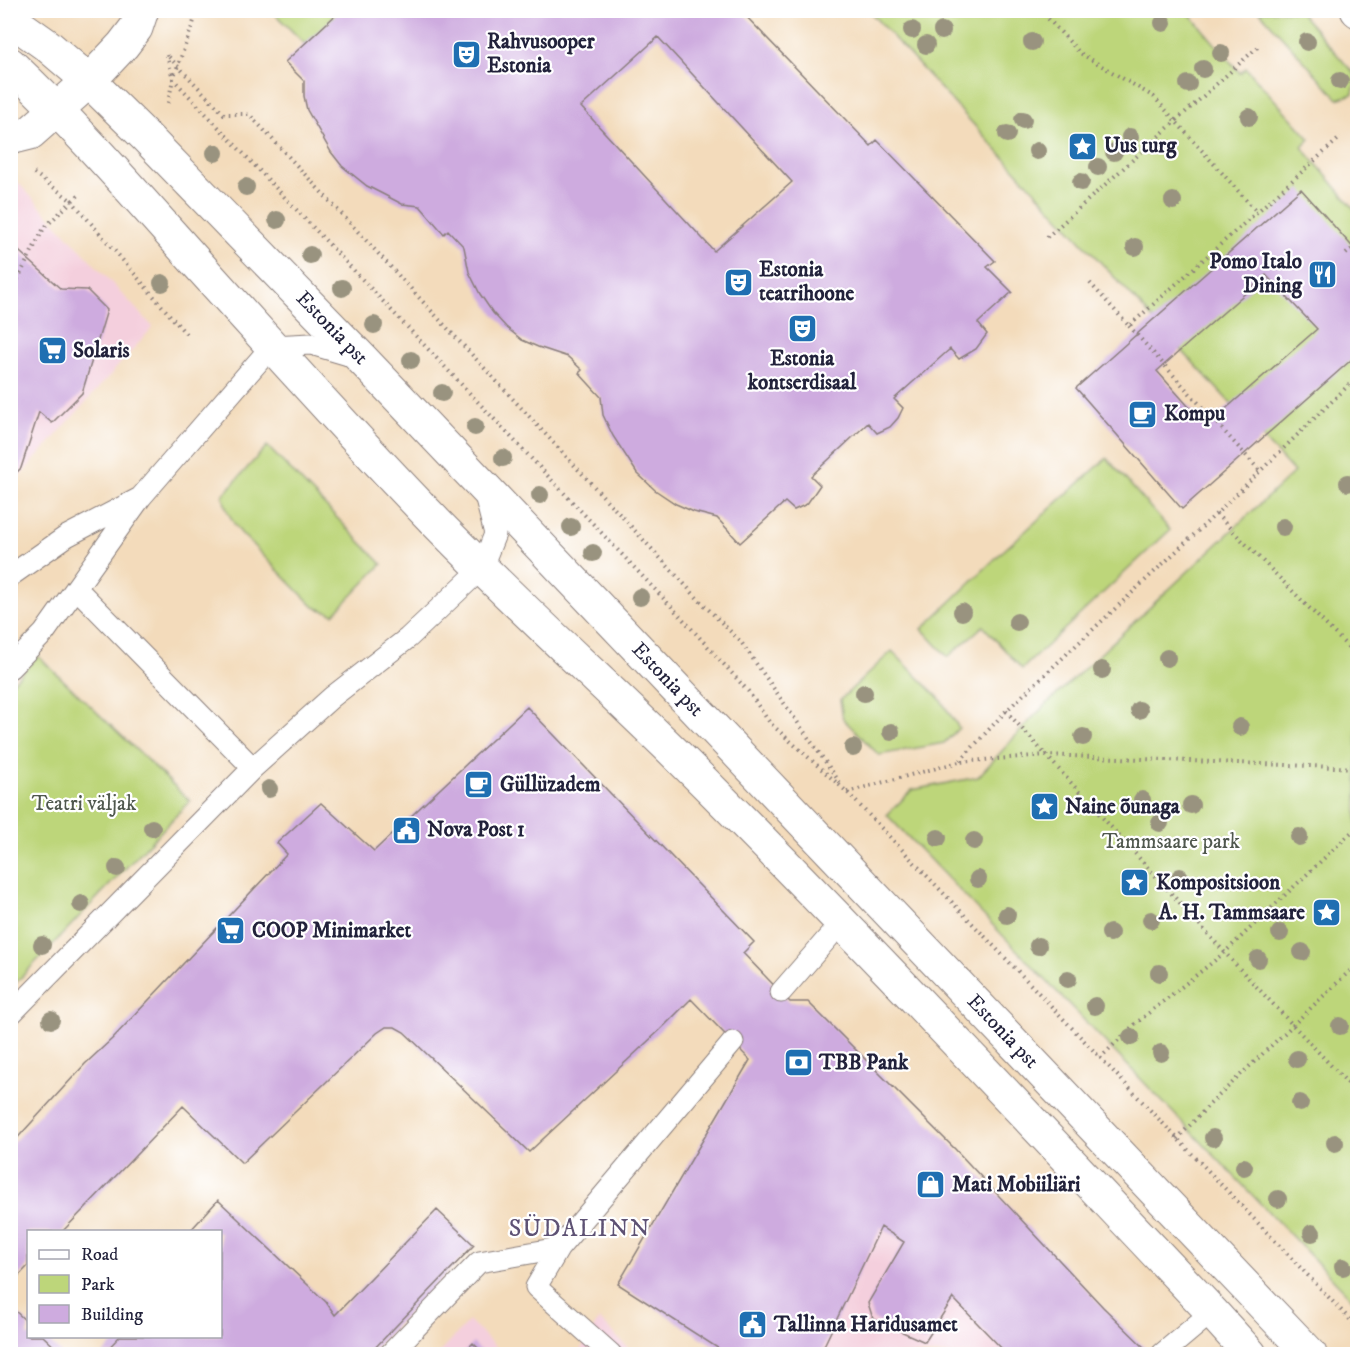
<svg xmlns="http://www.w3.org/2000/svg" width="1368" height="1365" font-family="'IM FELL DW Pica',serif">
<style>
.built{fill:#f4cfdd}
.green{fill:#bdd67a;stroke:#707c5a;stroke-width:1.5}
.building{fill:#ceabdf;fill-rule:evenodd}
.lines{fill:none;stroke-linecap:round;stroke-linejoin:round}
.lane-casing{stroke:#8a7e7b;stroke-width:23}
.street-casing{stroke:#8a7e7b;stroke-width:35}
.secondary-casing{stroke:#8a7e7b;stroke-width:35}
.path{stroke:#8a7e7b;stroke-width:4;stroke-dasharray:1.5 4.5;stroke-linecap:butt}
.lane{stroke:#fff;stroke-width:21}
.street{stroke:#fff;stroke-width:33}
.secondary{stroke:#fff;stroke-width:33}
.tree{fill:#99937f}
.labels{text-anchor:middle;dominant-baseline:central;stroke-width:4.5;stroke-linejoin:round;paint-order:stroke}
.poi-label{font-size:21px;font-weight:bold;fill:#22223b;stroke:#fff;text-anchor:start}
.street-label{font-size:21px;fill:#22223b;stroke:#fff}
.park-label{font-size:21px;fill:#50584e;stroke:#fff}
.quarter-label{font-size:24px;letter-spacing:1.5px;fill:#5e5274;stroke:#fff}
</style>
<rect width="100%" height="100%" fill="#fff"/>
<filter id="ink" filterUnits="userSpaceOnUse"><feTurbulence type="fractalNoise" baseFrequency=".0167" numOctaves="2"/><feDisplacementMap in="SourceGraphic" scale="12" xChannelSelector="R" yChannelSelector="G"/><feConvolveMatrix kernelMatrix="1 2 1 2 8 2 1 2 1" color-interpolation-filters="sRGB"/></filter>
<filter id="wash" filterUnits="userSpaceOnUse"><feTurbulence type="fractalNoise" baseFrequency=".008" numOctaves="4" result="noise"/><feDisplacementMap in="SourceGraphic" scale="24" xChannelSelector="R" yChannelSelector="G"/><feGaussianBlur stdDeviation="1.35" result="paint"/><feColorMatrix in="noise" values="0 0 0 0 0 0 0 0 0 0 0 0 0 0 0 0 0 1.4 0 .05"/><feComposite in="paint" operator="in"/></filter>
<g filter="url(#wash)">
<rect width="100%" height="100%" fill="#f3dbbb"/>
<path class="built" d="M11,175L153,327L11,486Z
M955,1149L1103,1307L1151,1354H828L821,1352L881,1227L904,1242Z
M599,1319L634,1354H578Z
M469,1321L503,1354H438Z"/>
<path class="green" d="M271,10L341,11L305,44Z
M869,11H1187L1240,73L1246,68L1310,139L1302,147L1357,212V1304L887,815L912,790L978,777L1035,715L1294,472Z
M1259,11H1299L1356,76L1353,94L1338,99Z
M267,446L382,564L334,614L314,607L241,533C232,522 225,509 223,495Z
M1107,458L1170,530L1022,669L983,626L948,657L922,629L1002,552Z
M892,651L940,699L959,728L944,743L879,755L843,719L840,700Z
M38,656L190,801L11,988V684Z"/>
<g id="blocks">
<path class="building" d="M341,10H740L871,146L877,140L995,261L987,267L1012,292L978,323L987,334L976,349L959,359L950,349L894,399L903,408L898,418L890,427L877,433L868,423L811,476L820,485L807,504L794,510L785,502L740,543L717,518L694,512L676,504L655,490L637,473L613,436L603,415L601,397L579,373L582,370L568,357L538,347L522,340L506,327L493,313L480,294L469,272L464,247L448,230L444,234L420,206L402,204L367,186L342,166L331,152L307,110L304,96V81L285,62ZM658,37L792,182L714,251L581,107Z
M1301,189L1358,253V354L1182,509L1076,388ZM1266,275L1317,329L1206,426L1157,371Z
M10,243L61,289L87,290L107,310L82,393L52,423L39,412L21,468L10,479Z
M527,707L754,942L743,953L790,1002H808L955,1149L1103,1307L1151,1354H1007L953,1298L925,1342L873,1319L868,1303L904,1242L881,1227L821,1352L828,1354H727L618,1284L750,1060L691,999L660,1030L529,1152L404,1032L395,1027H386L377,1033L242,1163L183,1106L62,1232H28V1266L10,1285V1146L85,1064L112,1039L287,854L277,843L321,803L374,851Z
M218,1200L326,1302L335,1315L437,1210L474,1245L369,1354H103L120,1336H220V1232H189Z
M10,1306L28,1323V1336H43L62,1354H10Z
M473,1343L484,1354H462Z"/>
</g>
</g>
<g filter="url(#ink)">
<use href="#blocks" fill-opacity="0" stroke="#8a7e7b" stroke-width="1.5"/>
<g class="lines">
<defs>
<path id="lane" d="M10,576L67,536L138,499
M76,588L253,768
M10,668L44,633L141,497L272,346L311,344L355,357
M781,992L841,923
M10,1015L253,768L332,697L408,638L481,569L495,534L484,491
M559,1248L536,1287L611,1354
M390,1354L479,1262L559,1248L733,1042
M1162,1354L1212,1312"/>
<path id="street" d="M10,138L30,133L89,81L123,45L136,28L142,10"/>
<g id="secondary">
<path d="M1357,10L1358,11"/>
<path id="s1" d="M10,19L48,46L89,81L145,136L361,358L1310,1354"/>
<path d="M10,64C76,126 135,194 195,261C271,345 346,429 425,511C517,607 618,695 712,790C882,961 1046,1137 1212,1312L1250,1354"/>
</g>
</defs>
<use href="#lane" class="lane-casing"/>
<use href="#street" class="street-casing"/>
<use href="#secondary" class="secondary-casing"/>
<path class="path" d="M1040,10L1080,53L1154,97L1257,212
M167,55L173,79L681,617L748,691L770,723L847,792L1358,1328
M169,57L224,114H249L700,601L741,642L841,784
M168,103L173,79L198,10
M34,173L72,201L81,193
M1047,237L1260,45
M1346,254L1358,244
M1090,283L1129,326L1341,137
M12,290L44,228L72,201L186,334
M1129,326L1260,471
M1358,376L1216,514L1006,711L959,762L1046,755L1358,768
M1216,514L1358,657
M1006,711L1237,966L1358,1094
M847,792L959,762
M1100,1058L1135,1024L1224,953L1358,826
M1177,1139L1209,1105L1358,963"/>
<use href="#lane" class="lane"/>
<use href="#street" class="street"/>
<use href="#secondary" class="secondary"/>
</g>
<g class="tree">
<circle cx="1163" cy="23" r="9"/>
<circle cx="912" cy="30" r="9"/>
<circle cx="942" cy="31" r="9"/>
<circle cx="1032" cy="42" r="9"/>
<circle cx="1307" cy="42" r="9"/>
<circle cx="926" cy="45" r="9"/>
<circle cx="1221" cy="53" r="9"/>
<circle cx="1203" cy="69" r="9"/>
<circle cx="1340" cy="81" r="9"/>
<circle cx="1188" cy="84" r="9"/>
<circle cx="1249" cy="117" r="9"/>
<circle cx="1023" cy="120" r="9"/>
<circle cx="1007" cy="134" r="9"/>
<circle cx="1130" cy="137" r="9"/>
<circle cx="1037" cy="151" r="9"/>
<circle cx="1114" cy="152" r="9"/>
<circle cx="215" cy="153" r="9"/>
<circle cx="1098" cy="167" r="9"/>
<circle cx="1081" cy="182" r="9"/>
<circle cx="246" cy="187" r="9"/>
<circle cx="1173" cy="201" r="9"/>
<circle cx="277" cy="220" r="9"/>
<circle cx="1135" cy="247" r="9"/>
<circle cx="310" cy="255" r="9"/>
<circle cx="162" cy="283" r="9"/>
<circle cx="342" cy="288" r="9"/>
<circle cx="374" cy="325" r="9"/>
<circle cx="411" cy="360" r="9"/>
<circle cx="442" cy="393" r="9"/>
<circle cx="475" cy="427" r="9"/>
<circle cx="503" cy="458" r="9"/>
<circle cx="1348" cy="483" r="9"/>
<circle cx="540" cy="495" r="9"/>
<circle cx="571" cy="527" r="9"/>
<circle cx="1283" cy="527" r="9"/>
<circle cx="593" cy="553" r="9"/>
<circle cx="640" cy="597" r="9"/>
<circle cx="962" cy="612" r="9"/>
<circle cx="1017" cy="622" r="9"/>
<circle cx="1167" cy="658" r="9"/>
<circle cx="1102" cy="670" r="9"/>
<circle cx="864" cy="693" r="9"/>
<circle cx="1139" cy="710" r="9"/>
<circle cx="1240" cy="727" r="9"/>
<circle cx="891" cy="732" r="9"/>
<circle cx="1083" cy="737" r="9"/>
<circle cx="853" cy="748" r="9"/>
<circle cx="269" cy="789" r="9"/>
<circle cx="1142" cy="800" r="9"/>
<circle cx="1191" cy="805" r="9"/>
<circle cx="1160" cy="823" r="9"/>
<circle cx="152" cy="828" r="9"/>
<circle cx="1299" cy="837" r="9"/>
<circle cx="938" cy="838" r="9"/>
<circle cx="974" cy="841" r="9"/>
<circle cx="117" cy="868" r="9"/>
<circle cx="1180" cy="877" r="9"/>
<circle cx="978" cy="879" r="9"/>
<circle cx="81" cy="904" r="9"/>
<circle cx="1007" cy="915" r="9"/>
<circle cx="1151" cy="920" r="9"/>
<circle cx="1110" cy="933" r="9"/>
<circle cx="1280" cy="933" r="9"/>
<circle cx="42" cy="945" r="9"/>
<circle cx="1038" cy="946" r="9"/>
<circle cx="1302" cy="952" r="9"/>
<circle cx="1258" cy="959" r="9"/>
<circle cx="1159" cy="973" r="9"/>
<circle cx="1068" cy="979" r="9"/>
<circle cx="1095" cy="1006" r="9"/>
<circle cx="51" cy="1020" r="9"/>
<circle cx="1340" cy="1026" r="9"/>
<circle cx="1131" cy="1037" r="9"/>
<circle cx="1161" cy="1053" r="9"/>
<circle cx="1297" cy="1059" r="9"/>
<circle cx="1300" cy="1103" r="9"/>
<circle cx="1213" cy="1138" r="9"/>
<circle cx="1335" cy="1143" r="9"/>
<circle cx="1244" cy="1167" r="9"/>
<circle cx="1278" cy="1199" r="9"/>
<circle cx="1312" cy="1233" r="9"/>
<circle cx="1343" cy="1267" r="9"/>
</g>
</g>
<defs>
<symbol id="theatre-square" viewBox="-11 -11 22 22"><rect x="-9" y="-9" width="18" height="18" rx="4" fill="#1f6fb2" stroke="#fff"/><path d="M-5-5.5Q0-4 5-5.5V0Q5 5 0 6Q-5 5-5 0ZM-3.3-2.5H-1v1.5H-3.3ZM1-2.5H3.3v1.5H1ZM-2.8 1Q0 5.5 2.8 1Z" fill="#fff"/></symbol>
<symbol id="sight-square" viewBox="-11 -11 22 22"><rect x="-9" y="-9" width="18" height="18" rx="4" fill="#1f6fb2" stroke="#fff"/><path d="M0-6L1.8-2.2L6-1.7L2.9 1.2L3.7 5.4L0 3.3L-3.7 5.4L-2.9 1.2L-6-1.7L-1.8-2.2Z" fill="#fff"/></symbol>
<symbol id="restaurant-square" viewBox="-11 -11 22 22"><rect x="-9" y="-9" width="18" height="18" rx="4" fill="#1f6fb2" stroke="#fff"/><path d="M-5-6h1v4h1v-4h1v4h1v-4h1v5L-1.5 .5V6h-2V.5L-5-1ZM5-6V6H3V1.5H1.5Q1.5-4 5-6Z" fill="#fff"/></symbol>
<symbol id="supermarket-square" viewBox="-11 -11 22 22"><rect x="-9" y="-9" width="18" height="18" rx="4" fill="#1f6fb2" stroke="#fff"/><path d="M-6-5.5h2.5l.6 2H6L4.5 2H-2.5L-4.4-4H-6ZM-1.5 3.2a1.3 1.3 0 1 0 .1 0ZM3 3.2a1.3 1.3 0 1 0 .1 0Z" fill="#fff"/></symbol>
<symbol id="cafe-square" viewBox="-11 -11 22 22"><rect x="-9" y="-9" width="18" height="18" rx="4" fill="#1f6fb2" stroke="#fff"/><path d="M-5.5-4.5H6V0H3Q3 3.5 0 3.5H-2.5Q-5.5 3.5-5.5 0ZM3-3.2v2h1.7v-2ZM-6 4.5H4V6H-6Z" fill="#fff"/></symbol>
<symbol id="civic-square" viewBox="-11 -11 22 22"><rect x="-9" y="-9" width="18" height="18" rx="4" fill="#1f6fb2" stroke="#fff"/><path d="M-.6-6.5H3V-4.5H.6V-3L4-1V1h2V6H-6V1h2V-1L-.6-3ZM-1.2 2.5V6h2.4V2.5Z" fill="#fff"/></symbol>
<symbol id="bank-square" viewBox="-11 -11 22 22"><rect x="-9" y="-9" width="18" height="18" rx="4" fill="#1f6fb2" stroke="#fff"/><path d="M-6-4H6V4H-6ZM0-2.3a2.3 2.3 0 1 0 0 4.6a2.3 2.3 0 1 0 0-4.6Z" fill="#fff"/></symbol>
<symbol id="shop-square" viewBox="-11 -11 22 22"><rect x="-9" y="-9" width="18" height="18" rx="4" fill="#1f6fb2" stroke="#fff"/><path d="M-5-2.5h2.3a2.7 3.5 0 0 1 5.4 0H5L5.5 6h-11ZM-1.5-2.5h3a1.5 2.3 0 0 0-3 0Z" fill="#fff"/></symbol>
</defs>
<g fill-rule="evenodd">
<use href="#theatre-square" x="450" y="38" width="33" height="33"/>
<use href="#sight-square" x="1066" y="130" width="33" height="33"/>
<use href="#restaurant-square" x="1306" y="258" width="33" height="33"/>
<use href="#theatre-square" x="722" y="266" width="33" height="33"/>
<use href="#theatre-square" x="786" y="312" width="33" height="33"/>
<use href="#supermarket-square" x="36" y="334" width="33" height="33"/>
<use href="#cafe-square" x="1126" y="398" width="33" height="33"/>
<use href="#cafe-square" x="462" y="768" width="33" height="33"/>
<use href="#sight-square" x="1028" y="790" width="33" height="33"/>
<use href="#civic-square" x="390" y="814" width="33" height="33"/>
<use href="#sight-square" x="1118" y="866" width="33" height="33"/>
<use href="#sight-square" x="1310" y="896" width="33" height="33"/>
<use href="#supermarket-square" x="214" y="914" width="33" height="33"/>
<use href="#bank-square" x="782" y="1046" width="33" height="33"/>
<use href="#shop-square" x="914" y="1168" width="33" height="33"/>
<use href="#civic-square" x="736" y="1308" width="33" height="33"/>
</g>
<g class="labels">
<g class="poi-label">
<text x="487" y="42">Rahvusooper<tspan x="487" dy="24">Estonia</tspan></text>
<text x="1104" y="146">Uus turg</text>
<text x="1302" y="262" text-anchor="end">Pomo Italo<tspan x="1302" dy="24">Dining</tspan></text>
<text x="759" y="270">Estonia<tspan x="759" dy="24">teatrihoone</tspan></text>
<text x="73" y="351">Solaris</text>
<text x="802" y="359" text-anchor="middle">Estonia<tspan x="802" dy="24">kontserdisaal</tspan></text>
<text x="1164" y="414">Kompu</text>
<text x="500" y="785">Güllüzadem</text>
<text x="1065" y="807">Naine õunaga</text>
<text x="427" y="830">Nova Post 1</text>
<text x="1156" y="883">Kompositsioon</text>
<text x="1305" y="913" text-anchor="end">A. H. Tammsaare</text>
<text x="252" y="931">COOP Minimarket</text>
<text x="819" y="1063">TBB Pank</text>
<text x="952" y="1185">Mati Mobiiliäri</text>
<text x="774" y="1325">Tallinna Haridusamet</text>
</g>
<g class="street-label">
<text stroke="none"><textPath href="#s1" startOffset="447">Estonia pst</textPath></text>
<text stroke="none"><textPath href="#s1" startOffset="933">Estonia pst</textPath></text>
<text stroke="none"><textPath href="#s1" startOffset="1419">Estonia pst</textPath></text>
</g>
<g class="park-label">
<text x="84" y="804">Teatri väljak</text>
<text x="1171" y="842">Tammsaare park</text>
</g>
<g class="quarter-label">
<text x="580" y="1229">SÜDALINN</text>
</g>
</g>
<rect width="1368" height="1365" fill="none" stroke="#fff" stroke-width="36"/>
<rect x="27" y="1230" width="195" height="108" fill="#ffffff" stroke="#a7a7b1" stroke-width="1.5"/>
<rect x="39" y="1250" width="30" height="9" fill="#ffffff" stroke="#a7a7b1" stroke-width="1.5"/>
<text x="81" y="1260" font-size="18" fill="#22223b">Road</text>
<rect x="39" y="1275" width="30" height="18" fill="#bdd67a" stroke="#a7a7b1" stroke-width="1.5"/>
<text x="81" y="1290" font-size="18" fill="#22223b">Park</text>
<rect x="39" y="1305" width="30" height="18" fill="#ceabdf" stroke="#a7a7b1" stroke-width="1.5"/>
<text x="81" y="1320" font-size="18" fill="#22223b">Building</text>
</svg>
